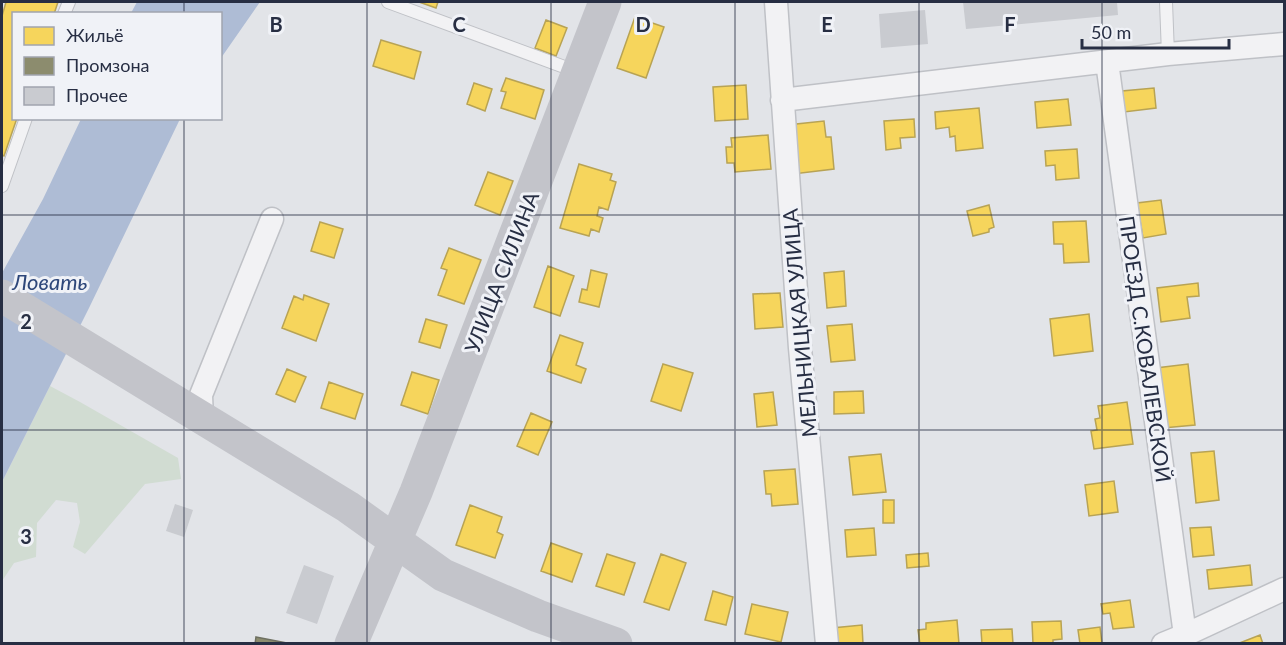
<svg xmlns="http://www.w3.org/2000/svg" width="1286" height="645" font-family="Lato,sans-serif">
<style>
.green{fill:#d1dcd2}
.water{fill:#aebcd5}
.homes{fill:#f6d55c;stroke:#b8a354;stroke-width:1.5}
.industry{fill:#8c8c6e;stroke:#6e7061;stroke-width:1.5}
.building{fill:#c9cbd0}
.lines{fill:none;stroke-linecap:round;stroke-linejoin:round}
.lane-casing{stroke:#bfc1c6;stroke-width:14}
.street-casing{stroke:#bfc1c6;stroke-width:25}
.lane{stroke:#f2f2f4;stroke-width:12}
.street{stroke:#f2f2f4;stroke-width:22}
.secondary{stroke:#c3c4ca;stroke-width:33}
.grid{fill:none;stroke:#272e43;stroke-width:1.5;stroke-opacity:0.55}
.labels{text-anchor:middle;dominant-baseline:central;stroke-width:6;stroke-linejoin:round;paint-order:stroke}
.street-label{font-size:21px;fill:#272e43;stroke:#f0f2f7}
.water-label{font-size:22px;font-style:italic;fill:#2e477a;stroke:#f0f2f7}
.grid-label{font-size:20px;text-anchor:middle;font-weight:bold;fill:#272e43;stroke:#f0f2f7;stroke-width:6;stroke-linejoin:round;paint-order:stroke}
</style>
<rect width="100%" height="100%" fill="#e2e4e8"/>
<path class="green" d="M50,386L80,402L178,458L181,479L145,484L85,554L73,547L80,522L77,503L56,500L37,523L36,557L14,563L2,581V482Z"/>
<path class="water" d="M137,2H260L221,58L220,14L131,13Z
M81,119H180L89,308L2,482V273L43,199Z"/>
<path class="homes" d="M6,2H58L54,14H14V118H17L4,156L2,155V16Z
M419,2H438L436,8Z
M635,17L664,27L646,78L617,68Z
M546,20L567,28L556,56L535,48Z
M381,40L421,52L414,79L373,66Z
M506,78L544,90L535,119L501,108L506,92L501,91Z
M474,83L492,89L485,111L467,104Z
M746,85L748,119L715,121L713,87Z
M1154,88L1156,108L1124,112L1122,91Z
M1068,99L1071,125L1037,128L1035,102Z
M979,108L983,148L956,151L955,136L950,137L949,127L936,129L935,112Z
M914,119L915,137L900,138L901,148L886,150L884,121Z
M824,121L826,137H831L834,169L793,174L787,125Z
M768,135L771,169L735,172L734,163H727L726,147H732L731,138Z
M1077,149L1079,178L1056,180L1055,165L1046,166L1045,151Z
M579,164L612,174L610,180L616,182L608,210L599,207L597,216L603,218L599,232L591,229L589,236L560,228Z
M488,172L513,181L500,215L475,205Z
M1161,200L1166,234L1143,238L1137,203Z
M989,205L994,227L989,229V232L973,236L967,211Z
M1086,221L1089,262L1064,263L1063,244H1054L1053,222Z
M320,222L343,229L334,258L311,251Z
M449,248L481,260L464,304L438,295L447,270L441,268Z
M548,266L574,276L560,316L534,307Z
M591,270L607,274L599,307L579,302L582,289L587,290Z
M844,271L846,306L827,308L824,273Z
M1198,283L1199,296L1187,297L1190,318L1161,322L1157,288Z
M780,293L783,327L755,329L753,294Z
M304,295L329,304L316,341L282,328L294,296L303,300Z
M1089,314L1093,351L1054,356L1050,319Z
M426,319L447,325L440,348L419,342Z
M852,324L855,360L831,362L827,326Z
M560,335L583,343L576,365L586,369L581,383L547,371Z
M663,364L693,373L681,411L651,401Z
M1188,364L1195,425L1163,428L1156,368Z
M287,369L306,377L295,402L276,394Z
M412,372L439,380L428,414L401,405Z
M329,382L363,394L355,419L321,408Z
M863,391L864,413L834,414V392Z
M773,392L777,425L757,427L754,394Z
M1127,402L1133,444L1094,449L1091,431L1097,430L1095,419L1100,418L1098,406Z
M531,413L552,422L538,455L517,446Z
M1214,451L1219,500L1196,503L1191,453Z
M881,454L886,492L853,495L849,457Z
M795,469L798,504L772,506L771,494H766L764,471Z
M1114,481L1118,512L1089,516L1085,485Z
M883,500H894V523H883Z
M470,505L502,517L497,532L503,535L495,558L456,545Z
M1211,527L1214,555L1193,557L1190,528Z
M874,528L876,555L847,557L845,530Z
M551,543L582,554L572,582L541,571Z
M928,553L929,566L907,568L906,555Z
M607,554L635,563L624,595L596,586Z
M661,554L686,563L669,610L644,602Z
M1250,565L1252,585L1209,589L1207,570Z
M713,591L733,597L726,625L705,620Z
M1130,600L1134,627L1113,629L1110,613L1103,614L1101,604Z
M752,604L788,612L781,642L745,634Z
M957,620L959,644H920L918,630L926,629V623Z
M1061,621L1062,639L1053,640V644H1033L1032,622Z
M862,625L863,644H833L832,628Z
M1100,627L1102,644H1080L1078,630Z
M1012,629L1013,644H982L981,630Z
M1260,635L1263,644H1237Z"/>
<path class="industry" d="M256,637L292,644H255Z"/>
<path class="building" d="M963,2H1117L1118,15L966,29Z
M925,10L928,44L881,48L879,14Z
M175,504L193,510L184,537L166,531Z
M304,565L334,576L317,624L286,613Z"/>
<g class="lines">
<defs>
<path id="lane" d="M388,2L578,72
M1166,2L1168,54
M64,14L69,2
M2,186L26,118"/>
<path id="street" d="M776,2L800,348L827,644
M1107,62L1185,635
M782,100L1168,54L1284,44
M202,420L201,395L272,219
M1163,644L1185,635L1284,589"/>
</defs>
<use href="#lane" class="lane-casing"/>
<use href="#street" class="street-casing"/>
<use href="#lane" class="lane"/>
<use href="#street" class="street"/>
<path class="secondary" d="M2,296L348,507L443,575L538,616L616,644
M351,644L416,492L605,2"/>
</g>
<path class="grid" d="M184,2V14M367,2V644M551,2V644M735,2V644M919,2V644M1102,2V644M184,118V644M2,215H1284M2,430H1284"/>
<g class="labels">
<g class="street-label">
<text transform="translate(501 272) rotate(-69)">УЛИЦА СИЛИНА</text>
<text transform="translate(799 323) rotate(-95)">МЕЛЬНИЦКАЯ УЛИЦА</text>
<text transform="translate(1146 349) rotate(82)">ПРОЕЗД С.КОВАЛЕВСКОЙ</text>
</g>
<g class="water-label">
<text x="50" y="281">Ловать</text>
</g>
</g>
<g class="grid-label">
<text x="276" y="32">B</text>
<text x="459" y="32">C</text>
<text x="643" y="32">D</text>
<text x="827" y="32">E</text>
<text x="1010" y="32">F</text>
<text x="26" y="329">2</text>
<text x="26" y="544">3</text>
</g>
<rect width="1286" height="645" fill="none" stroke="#272e43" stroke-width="6"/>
<rect x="12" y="12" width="210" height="108" fill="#f0f2f7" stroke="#a0a4af" stroke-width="1.5"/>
<rect x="24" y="27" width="30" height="18" fill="#f6d55c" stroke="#a0a4af" stroke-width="1.5"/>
<text x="66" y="42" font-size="18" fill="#272e43">Жильё</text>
<rect x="24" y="57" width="30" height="18" fill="#8c8c6e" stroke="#a0a4af" stroke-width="1.5"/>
<text x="66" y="72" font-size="18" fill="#272e43">Промзона</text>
<rect x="24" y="87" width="30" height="18" fill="#c9cbd0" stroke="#a0a4af" stroke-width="1.5"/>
<text x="66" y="102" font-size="18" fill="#272e43">Прочее</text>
<path d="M1082 39v9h147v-9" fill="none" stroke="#272e43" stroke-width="3"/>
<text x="1091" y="39" font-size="18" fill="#272e43" stroke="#f0f2f7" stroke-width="4.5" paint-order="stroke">50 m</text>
</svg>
